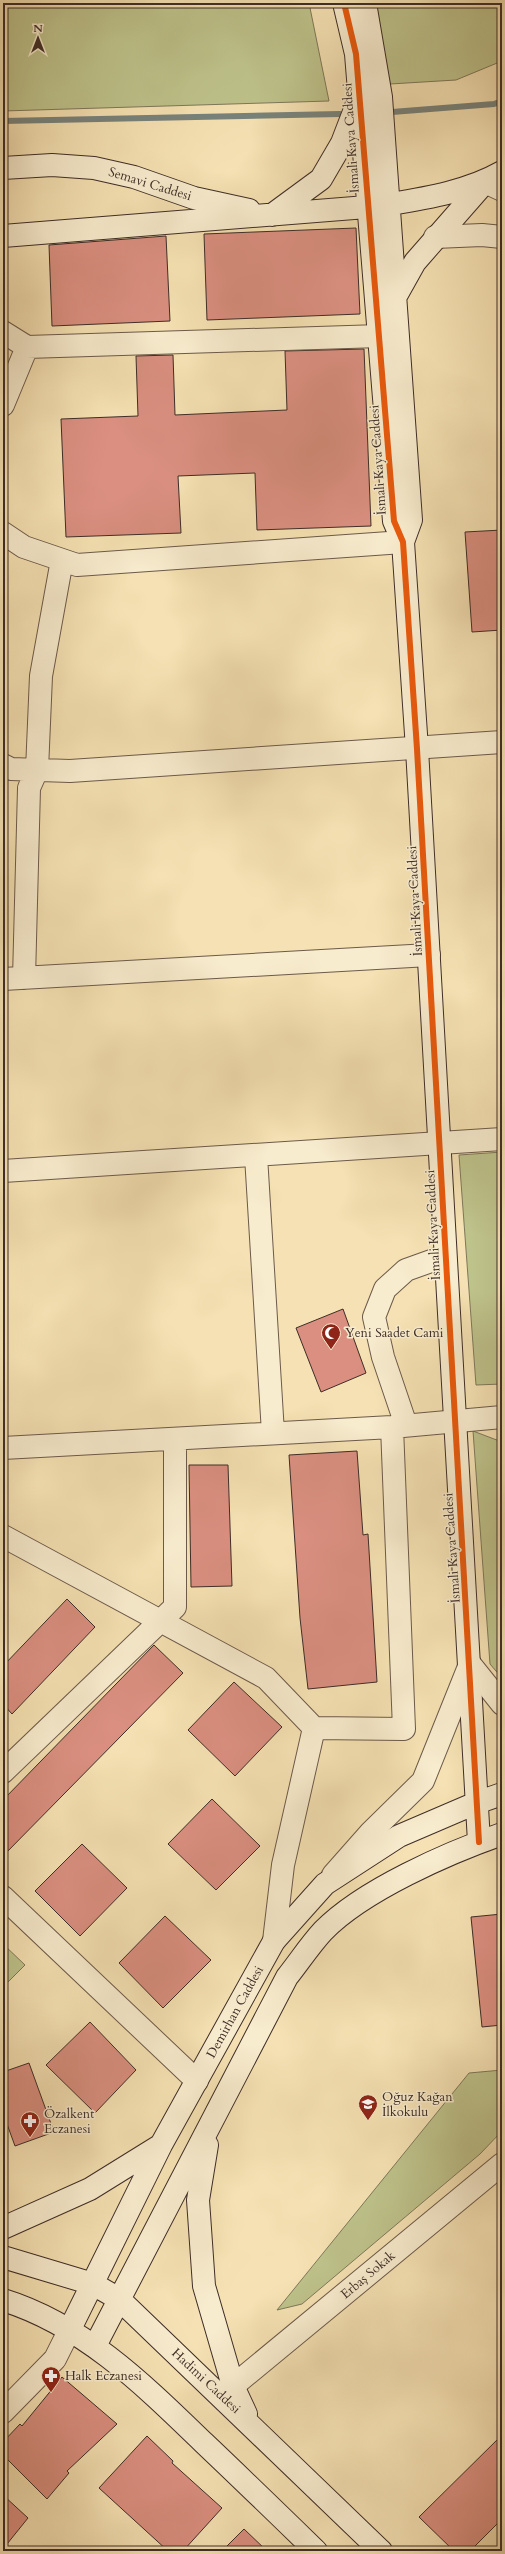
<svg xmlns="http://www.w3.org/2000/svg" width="505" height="2554" font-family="Cardo,serif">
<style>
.green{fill:#bec28b;stroke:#7e7859}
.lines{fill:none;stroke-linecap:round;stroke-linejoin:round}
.stream{stroke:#78837c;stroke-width:6}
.building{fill:#da8f80;stroke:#3e2d27}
.street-casing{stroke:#6c5a4a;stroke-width:24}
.secondary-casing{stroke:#3e2d27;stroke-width:24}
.street{stroke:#f8ecce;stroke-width:22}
.secondary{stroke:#f8ecce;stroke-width:22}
.cycleway-casing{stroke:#f8ecce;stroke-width:8}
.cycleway{stroke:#e8590c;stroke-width:6}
.labels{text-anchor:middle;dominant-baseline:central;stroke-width:3;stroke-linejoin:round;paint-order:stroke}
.street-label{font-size:13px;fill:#3e2d27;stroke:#f8ecce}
.poi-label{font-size:13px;fill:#3e2d27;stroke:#f8ecce;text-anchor:start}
</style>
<rect width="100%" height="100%" fill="#f5e1b3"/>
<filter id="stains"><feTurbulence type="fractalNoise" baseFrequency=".005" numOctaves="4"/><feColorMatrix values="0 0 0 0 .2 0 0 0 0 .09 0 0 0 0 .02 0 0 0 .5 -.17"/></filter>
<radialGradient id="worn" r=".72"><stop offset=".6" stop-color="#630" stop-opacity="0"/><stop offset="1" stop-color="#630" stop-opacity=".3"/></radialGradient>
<path class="green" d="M3,3H309L329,101L3,111Z
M374,3H502V61L456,80L390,84Z
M502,1152V1384L476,1385L459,1155Z
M473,1431L502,1442V1678L490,1664Z
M3,1944L25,1965L3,1987Z
M502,2070V2131L480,2154L302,2304L277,2310L469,2073Z"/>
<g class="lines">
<path class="stream" d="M392,112L494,104L502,101
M3,121L340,114"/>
</g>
<path class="building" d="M356,228L360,314L207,320L204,234Z
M166,236L170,321L52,326L49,245Z
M364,349L371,526L257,530L255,473L178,476L181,533L66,537L61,419L138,416L136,356L173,355L175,415L287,410L285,351Z
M502,530V630L472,632L465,532Z
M343,1309L366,1373L321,1392L296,1328Z
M357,1451L363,1535L368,1534L377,1682L308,1689L300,1618L289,1455Z
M189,1465H228L232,1586L191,1587Z
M67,1599L95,1627L12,1714L3,1704V1666Z
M154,1645L183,1673L3,1856V1800Z
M234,1682L282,1727L235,1776L188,1730Z
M212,1799L260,1846L216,1890L168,1844Z
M82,1844L127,1888L80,1936L35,1891Z
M502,1914V2025L482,2027L471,1917Z
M165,1916L211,1960L163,2008L119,1963Z
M90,2022L136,2070L95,2113L46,2065Z
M29,2063L54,2132L15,2146L3,2113V2072Z
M62,2377L117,2424L67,2471L69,2473L47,2499L3,2455V2442L20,2424L22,2426Z
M502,2435V2519L470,2551H454L419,2517Z
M147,2436L173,2461L172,2463L222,2508L183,2551H168L99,2488Z
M3,2495L28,2518L3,2549Z
M244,2529L267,2551H222Z"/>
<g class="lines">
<defs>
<path id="street" d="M485,182L502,190
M435,237L482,235L502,237
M3,332L27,347L380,336
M3,405L27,347
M3,533L24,547L77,565L403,542
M3,765L11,769L70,771L502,742
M24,978L29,788L37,770L41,676L62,560
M3,979L429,955
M256,1156L273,1433
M3,1171L502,1139
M406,1425L383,1357L374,1317L385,1289L406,1270L445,1256
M3,1448L392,1427L502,1417
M3,1536L266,1678L314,1728L404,1729L392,1427
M3,1772L175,1607V1439
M333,1875L371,1832L423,1781L470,1664L502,1704
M3,1897L197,2081
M274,1941L283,1865L314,1728
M233,2386L502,2164
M3,2412L55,2359L70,2329"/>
<path id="secondary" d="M344,3L356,54L394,521L403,542L417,749L479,1842
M365,3L381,97L411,520L403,542
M3,168L52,165L94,168L134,177L194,198L249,210
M272,215L321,179L342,143L357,104
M3,236L379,206C420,199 465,193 502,172
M396,296L415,262L485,182
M207,2145L198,2200L204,2286L233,2386L246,2414
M3,2228L90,2189L161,2145
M3,2257L93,2284L119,2299L381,2551
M3,2300C84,2325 145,2386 204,2443C242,2479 279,2515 316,2551
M70,2329L161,2145L274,1941L325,1884L399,1836L476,1803L502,1794
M95,2346L287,1977C299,1962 310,1945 323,1931C363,1890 448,1853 502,1834"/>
</defs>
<use href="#street" class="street-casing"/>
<use href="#secondary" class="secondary-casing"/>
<use href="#street" class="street"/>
<use href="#secondary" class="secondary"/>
<defs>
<path id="cycleway" d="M344,3L356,54L394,521L403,542L417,749L479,1842"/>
</defs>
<use href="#cycleway" class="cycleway-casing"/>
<use href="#cycleway" class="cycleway"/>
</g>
<defs>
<symbol id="mosque-pin" viewBox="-11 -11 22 30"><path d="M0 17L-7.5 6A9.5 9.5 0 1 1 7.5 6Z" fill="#8f2418" stroke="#f8ecce"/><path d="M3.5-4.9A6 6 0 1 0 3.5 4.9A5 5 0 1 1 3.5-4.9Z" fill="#fff"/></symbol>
<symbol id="school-pin" viewBox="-11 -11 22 30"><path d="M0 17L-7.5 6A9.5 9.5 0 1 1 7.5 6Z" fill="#8f2418" stroke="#f8ecce"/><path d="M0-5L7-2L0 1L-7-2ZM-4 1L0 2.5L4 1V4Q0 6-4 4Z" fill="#fff"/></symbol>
<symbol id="pharmacy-pin" viewBox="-11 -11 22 30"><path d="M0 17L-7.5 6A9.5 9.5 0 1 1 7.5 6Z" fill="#8f2418" stroke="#f8ecce"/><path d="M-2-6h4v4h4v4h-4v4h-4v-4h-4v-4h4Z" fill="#fff"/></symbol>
</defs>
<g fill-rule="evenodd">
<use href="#mosque-pin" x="320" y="1322" width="22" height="30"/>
<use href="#school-pin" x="357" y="2093" width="22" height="30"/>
<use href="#pharmacy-pin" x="19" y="2110" width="22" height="30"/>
<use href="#pharmacy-pin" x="40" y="2365" width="22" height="30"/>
</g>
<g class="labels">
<g class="street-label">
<text transform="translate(351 138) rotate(-94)">İsmali Kaya Caddesi</text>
<text transform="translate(150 184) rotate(17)">Semavi Caddesi</text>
<text transform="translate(378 460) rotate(-94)">İsmali Kaya Caddesi</text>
<text transform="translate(415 901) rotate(-93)">İsmali Kaya Caddesi</text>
<text transform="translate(433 1225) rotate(-93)">İsmali Kaya Caddesi</text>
<text transform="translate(452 1548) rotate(-94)">İsmali Kaya Caddesi</text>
<text transform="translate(235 2012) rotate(-61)">Demirhan Caddesi</text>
<text transform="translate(368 2275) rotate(-40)">Erbaş Sokak</text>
<text transform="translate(206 2381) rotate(43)">Hadimi Caddesi</text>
</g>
<g class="poi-label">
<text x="345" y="1333">Yeni Saadet Cami</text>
<text x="382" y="2097">Oğuz Kağan<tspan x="382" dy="15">İlkokulu</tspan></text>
<text x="44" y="2114">Özalkent<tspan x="44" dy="15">Eczanesi</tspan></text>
<text x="65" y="2376">Halk Eczanesi</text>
</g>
</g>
<rect width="505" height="2554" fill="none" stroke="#f5e1b3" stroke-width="16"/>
<rect x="4" y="4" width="497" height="2546" fill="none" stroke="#3e2d27" stroke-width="2"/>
<rect x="8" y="8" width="489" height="2538" fill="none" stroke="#3e2d27"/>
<g transform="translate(38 38)" stroke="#f8ecce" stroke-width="3" paint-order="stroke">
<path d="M0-3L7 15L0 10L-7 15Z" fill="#3e2d27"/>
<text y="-6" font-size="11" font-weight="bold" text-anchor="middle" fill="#3e2d27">N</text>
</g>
<rect width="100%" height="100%" filter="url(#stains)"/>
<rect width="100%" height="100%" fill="url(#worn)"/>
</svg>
